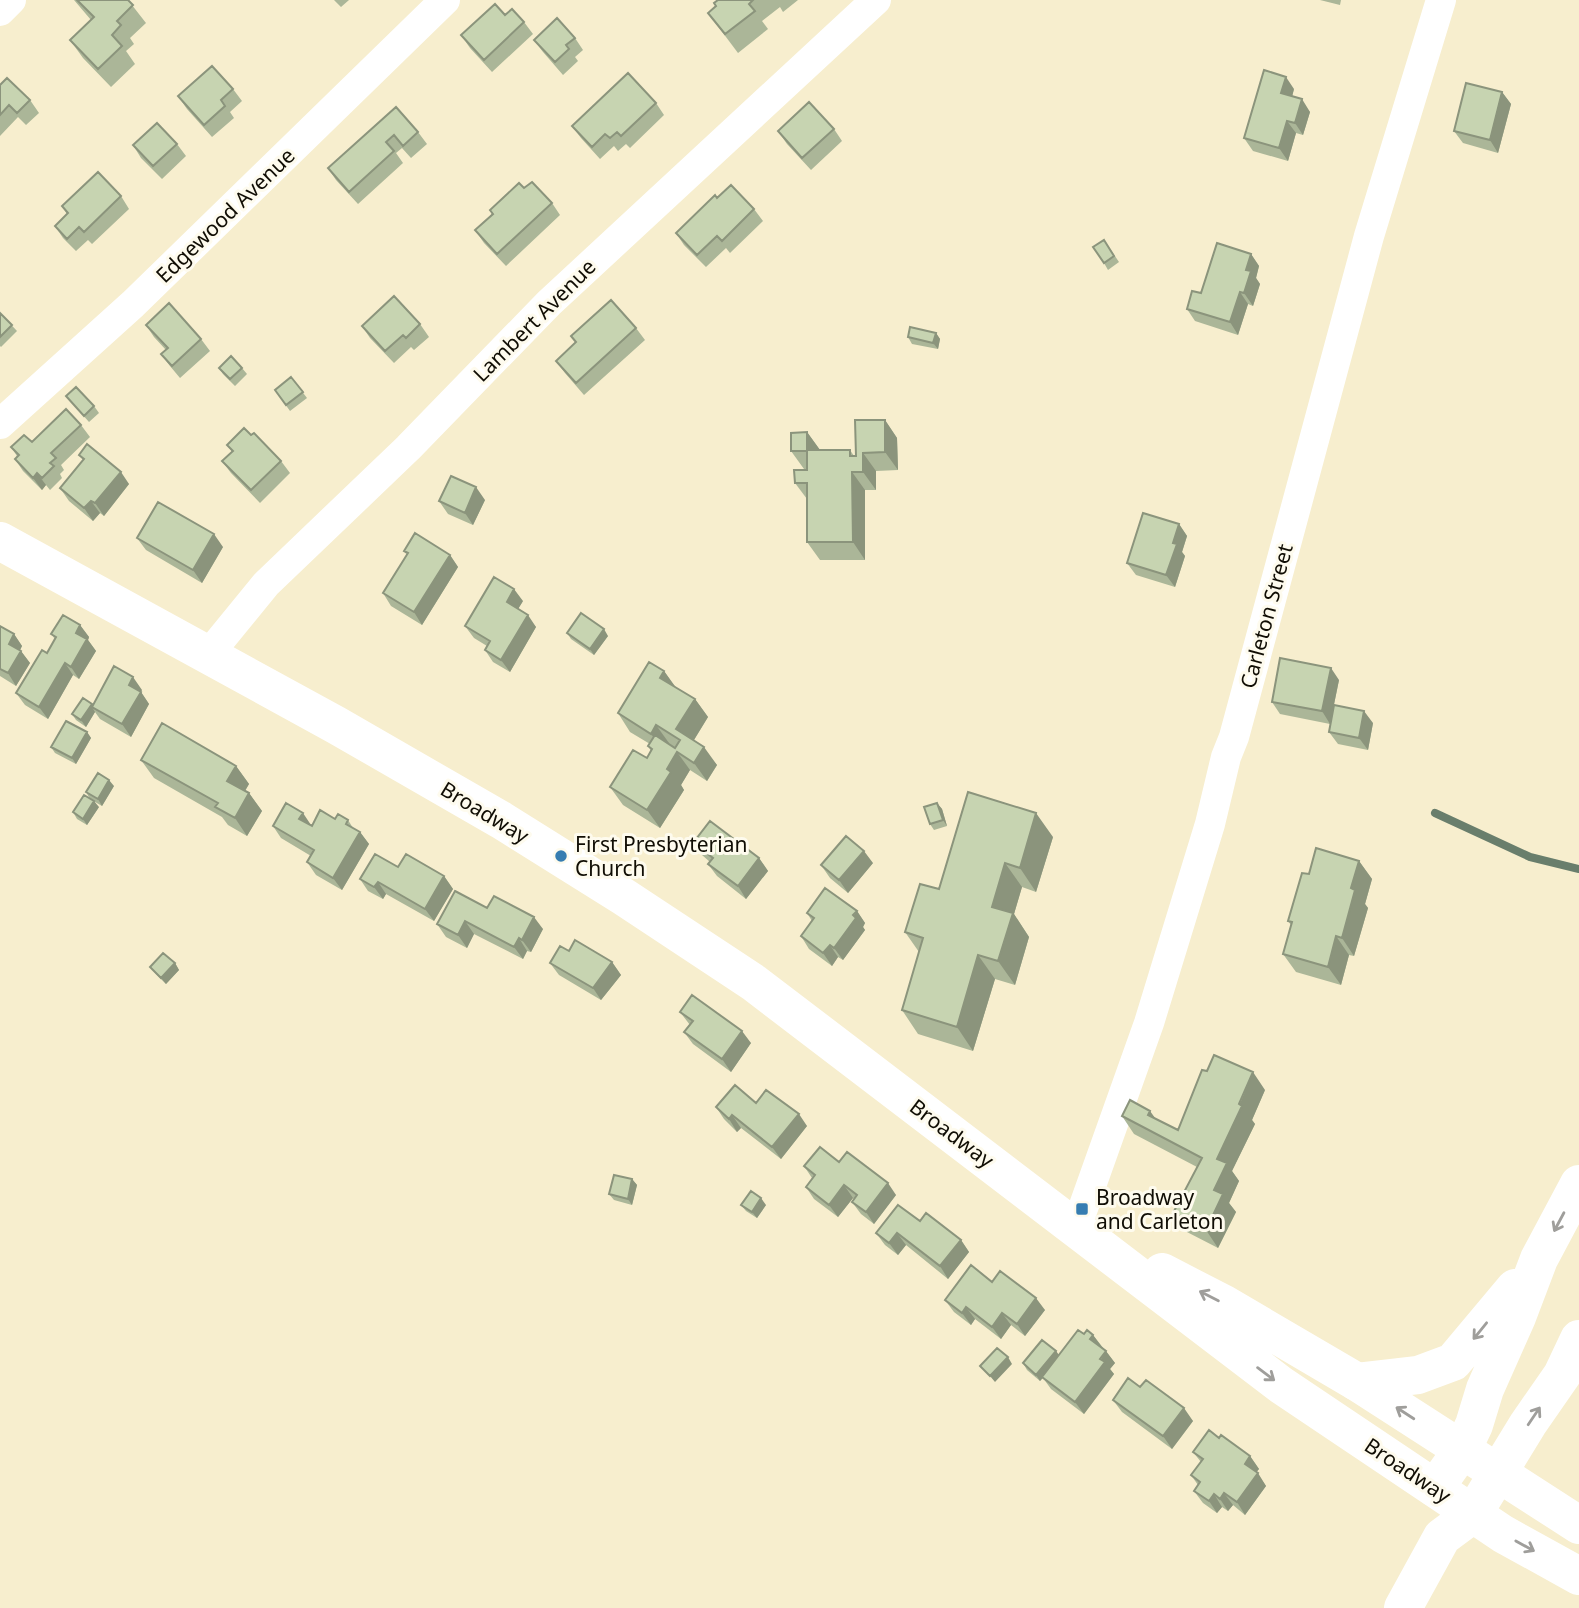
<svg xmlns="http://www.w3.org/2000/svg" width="1579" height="1608" font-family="'Noto Sans',sans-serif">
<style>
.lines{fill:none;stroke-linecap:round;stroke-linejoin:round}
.stream{stroke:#697e6c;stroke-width:8}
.minor{stroke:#fff;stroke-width:30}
.secondary{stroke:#fff;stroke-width:38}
.motorway{stroke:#fff;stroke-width:38}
.wall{fill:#abb698}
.shaded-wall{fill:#8b947c}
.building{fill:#c7d4b1;stroke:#8b947c;stroke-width:2}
.oneway{stroke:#9f9e9b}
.poi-dot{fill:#367db1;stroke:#fefbee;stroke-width:2.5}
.labels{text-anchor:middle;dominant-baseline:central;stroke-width:6;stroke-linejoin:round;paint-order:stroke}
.street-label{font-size:21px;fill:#100d04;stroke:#fefbee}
.poi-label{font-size:21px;fill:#100d04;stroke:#fefbee;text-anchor:start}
</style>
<rect width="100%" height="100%" fill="#f7eece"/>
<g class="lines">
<path class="stream" d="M1435,813L1530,857L1579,869"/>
<path class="minor" d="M0,11L11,0
M0,424L133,304L445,0
M208,655L266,584L408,448L549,303L876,0
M1076,1228L1149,1023L1210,824L1226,757L1234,737L1369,236L1441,0"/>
<path class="secondary" d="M0,541L336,725L501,820L624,897L754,983L1281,1385L1503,1534L1579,1576
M1162,1272L1224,1304L1357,1382L1579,1525
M1403,1608L1442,1537L1473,1514"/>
<path class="motorway" d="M1357,1382L1418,1375L1453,1362L1515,1288
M1435,1488L1462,1450L1474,1425L1485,1389L1517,1317L1539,1259L1579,1184
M1473,1514L1528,1424L1562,1375L1579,1339"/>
</g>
<path class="wall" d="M74,0H128L146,23L130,38L134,44L126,51L135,64L111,87L83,58L70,40L91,20Z
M334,0H349L341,7Z
M718,0H798L783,12L780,7L762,21L768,29L738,53L708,13L716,6Z
M1320,0H1341L1340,5Z
M505,15L524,22L533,34L492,72L470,48L461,35Z
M575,38L583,50L575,57L578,61L563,75L543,52L534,40Z
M0,85L30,100L39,113L26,125L18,117L0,136Z
M233,89L242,101L230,112L234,118L212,137L187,109L178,96Z
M1294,89L1292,96L1310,112L1303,135L1296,133L1288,161L1253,151L1244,138Z
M1502,92L1511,104L1498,153L1463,143L1454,131Z
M656,103L664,115L630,148L626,144L618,151L614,146L600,159L581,138L572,126Z
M396,107L418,132L427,144L411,158L402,148L396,153L403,163L358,204L336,180L328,168Z
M834,129L842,141L811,170L787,144L778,131Z
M177,144L186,156L162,179L141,158L133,145Z
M524,188L552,203L560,215L506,266L484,243L475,230L492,215L490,210Z
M121,196L129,209L92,244L88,240L76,251L63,238L55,226L67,214L62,206Z
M717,198L754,209L763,221L730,253L726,248L706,267L684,245L676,233Z
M1104,240L1119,262L1108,270L1104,263Z
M1251,254L1259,266L1256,278L1260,284L1253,306L1248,304L1238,335L1195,321L1187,309L1201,293Z
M0,313L17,331L1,347L0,346Z
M420,324L429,337L414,350L411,347L394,363L370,338L362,326Z
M146,325L201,339L210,351L180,378L170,366L161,354L166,350L154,337Z
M636,328L645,340L584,395L565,373L556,361L576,343L571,336Z
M936,333L940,339L938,349L912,344L908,337Z
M219,368H242L247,374L235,386L223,374Z
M291,377L307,398L290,411L275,390Z
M66,396L94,406L99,413L89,422Z
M885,420L897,438L898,470L876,471V490H865V560H820L807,542V499L795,483L807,469H804L791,451L807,432L820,450H850L854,456H856Z
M81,425L90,437L61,465L64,470L60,474L62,478L50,490L46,485L42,490L23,471L15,459L17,456L11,447L32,442Z
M251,435L281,461L290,473L260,503L231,473L222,461L232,452L227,445Z
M79,455L129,484L104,516L100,513L93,521L69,501L60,488L83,460Z
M485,500L473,525L448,514L439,501Z
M1179,524L1187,536L1182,552L1185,556L1175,587L1136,575L1127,563Z
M137,538L223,547L202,583L146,550Z
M404,551L450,555L458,567L422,625L391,606L383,593L407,555Z
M523,601L518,609L536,627L510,672L493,662L485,650L487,646L474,638L465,626Z
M80,625L89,637L88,640L96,651L79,679L73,675L48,719L25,705L16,693L47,653L55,639L51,634Z
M0,626L14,634L22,646L20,650L30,663L16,686L0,676Z
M567,633L608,636L594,655L571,639Z
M664,671L675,687L695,699L708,717L694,740L717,765L707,781L690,770L681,785L684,790L660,828L623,805L610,787L647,758L651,751L648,746L650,744L630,732L618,713Z
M1339,680L1330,724L1280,714L1272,702Z
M142,690L141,692L149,704L131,737L100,719L95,712L86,727L76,720L72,714L93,705Z
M1373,723L1368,750L1338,744L1329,732Z
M87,732L91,738L76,764L55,753L51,747Z
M141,760L236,766L249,784L245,791L249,793L262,811L247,836L228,825L222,817L154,778Z
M114,786L102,806L90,799L86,792Z
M937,803L942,809L947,826L934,830L930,824Z
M99,807L87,825L77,819L73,812Z
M335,819L348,820L353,828L360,832L369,844L342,890L316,875L307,862L311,856L281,838L273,826H312Z
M1053,837L1036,892L1022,887L1014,914L1029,937L1015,985L995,979L973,1051L918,1034L902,1010L919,952L905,932L939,889Z
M693,843L759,858L768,871L746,899L717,876L708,864L710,862L702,855Z
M1359,861L1372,879L1365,904L1368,908L1354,956L1349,955L1341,985L1296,972L1283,954L1291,925L1288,921L1309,874Z
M873,863L848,893L830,878L821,865Z
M398,867L444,876L453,889L434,921L386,894L383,899L368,891L360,879Z
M487,908L543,929L531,952L527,951L523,959L474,934L467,948L446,937L437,924Z
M857,911L865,923L863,927L865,930L843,960L838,957L832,966L809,949L801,936L812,921L807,913Z
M569,951L612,962L621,975L601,1000L559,975L550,963Z
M175,963L179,970L166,984L155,973L150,967Z
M680,1012L751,1043L731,1072L693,1044L684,1032L690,1025Z
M1265,1090L1252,1120L1255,1124L1232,1171L1239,1181L1229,1203L1236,1212L1218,1248L1185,1231L1173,1213L1197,1167L1134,1134L1122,1116L1156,1119L1178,1130Z
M756,1103L807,1126L781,1159L741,1128L737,1132L724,1119L716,1107Z
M839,1162L896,1195L874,1224L861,1214L852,1202L854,1199L853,1198L838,1217L814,1199L806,1187L812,1178L804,1166Z
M632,1179L637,1185L632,1205L614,1200L609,1194Z
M741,1205H766L757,1218L746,1211Z
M920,1221L961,1240L969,1252L948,1279L906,1245L898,1255L885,1245L876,1233Z
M992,1282L1045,1310L1025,1336L1011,1325L1001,1339L975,1319L971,1325L954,1312L945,1300Z
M1084,1334L1093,1335L1115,1363L1110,1369L1114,1374L1084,1414L1051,1389L1043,1378L1040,1381L1027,1370L1023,1363L1056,1351L1059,1355Z
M1140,1387L1193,1421L1172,1449L1122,1412L1113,1400Z
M1219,1438L1250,1456L1259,1469L1256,1472L1266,1486L1245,1515L1233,1505L1228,1511L1222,1507L1217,1513L1203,1503L1194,1491L1198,1485L1191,1475L1201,1462L1193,1452Z"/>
<path class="shaded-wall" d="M1286,77L1294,89L1290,105L1281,93Z
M1502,92L1511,104L1498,153L1490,140Z
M1302,99L1310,112L1303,135L1295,123Z
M1287,121L1296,133L1288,161L1279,148Z
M1251,254L1259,266L1256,278L1260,284L1253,306L1244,293L1246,270Z
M1240,292L1248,304L1238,335L1230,322Z
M936,333L940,339L938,349L933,343Z
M885,420L897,438L898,470L885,452Z
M807,432L820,450H807Z
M863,453L876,471V490L863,472Z
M121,472L129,484L104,516L95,503Z
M852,472L865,490V560L853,542Z
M37,473L46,485L42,490L33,478Z
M476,487L485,500L473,525L465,513Z
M91,501L100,513L93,521L84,508Z
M1179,524L1187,536L1182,552L1185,556L1175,587L1166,575L1173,543Z
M214,534L223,547L202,583L193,570Z
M450,555L458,567L422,625L414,612Z
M514,589L523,601L515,614L507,602Z
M528,615L536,627L510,672L501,660Z
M80,625L89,637L88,640L96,651L79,679L71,667L76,633Z
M604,629L608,636L594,655L590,649Z
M14,634L22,646L17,656L9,644Z
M21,651L30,663L16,686L8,673Z
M65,663L73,675L48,719L39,707Z
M1331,668L1339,680L1330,724L1322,711Z
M664,671L677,689L660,678Z
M133,677L142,690L137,697L129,685Z
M141,692L149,704L131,737L122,724Z
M695,699L708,717L689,748L676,729Z
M92,704L95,709L92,707L95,712L86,727L81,720Z
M1364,711L1373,723L1368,750L1359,738Z
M656,725L669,743L664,752L651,734Z
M87,732L91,738L76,764L72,758Z
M704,747L717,765L707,781L694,763Z
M677,752L690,770L681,785L684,790L660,828L647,810L667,769Z
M236,766L249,784L240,799L227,781Z
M109,780L114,786L102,806L98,799Z
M249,793L262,811L247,836L235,818Z
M94,801L99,807L87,825L83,819Z
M937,803L942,809L947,826L943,820Z
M303,813L311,825L299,819Z
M1036,813L1053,837L1036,892L1020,868Z
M360,832L369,844L342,890L333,878Z
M864,851L873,863L848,893L839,880Z
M759,858L768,871L746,899L738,886Z
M1359,861L1372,879L1365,904L1368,908L1354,956L1342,938L1351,888Z
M1005,863L1022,887L1014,914L1029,937L1015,985L998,961L992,907Z
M444,876L453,889L434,921L425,909Z
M378,882L386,894L383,899L374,887Z
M857,911L865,923L863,927L865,930L843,960L834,948Z
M534,917L543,929L531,952L522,940Z
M465,921L474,934L467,948L458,935Z
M1336,936L1349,955L1341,985L1328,967Z
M519,938L527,951L523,959L514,947Z
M830,945L838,957L832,966L823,953Z
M978,955L995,979L973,1051L957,1027Z
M612,962L621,975L601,1000L593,988Z
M175,963L179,970L166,984L161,978Z
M742,1031L751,1043L731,1072L722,1059Z
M1253,1072L1265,1090L1252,1120L1255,1124L1232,1171L1239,1181L1229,1203L1236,1212L1218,1248L1206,1230L1214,1190L1217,1159Z
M1150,1111L1163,1129L1148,1115Z
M799,1114L807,1126L781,1159L772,1147Z
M732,1115L741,1128L737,1132L729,1119Z
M632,1179L637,1185L632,1205L628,1199Z
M888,1183L896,1195L874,1224L866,1212Z
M844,1185L853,1198L838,1217L829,1205Z
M761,1198L766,1205L757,1218L752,1212Z
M897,1233L906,1245L898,1255L889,1243Z
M961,1240L969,1252L948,1279L940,1266Z
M1036,1298L1045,1310L1025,1336L1017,1324Z
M966,1307L975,1319L971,1325L962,1313Z
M1002,1313L1011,1325L1001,1339L992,1327Z
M1093,1335L1102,1347L1090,1339Z
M1056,1351L1060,1357L1040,1381L1036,1375Z
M1106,1351L1115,1363L1110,1369L1114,1374L1084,1414L1075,1402Z
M1008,1357L1012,1364L995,1382L990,1376Z
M1184,1408L1193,1421L1172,1449L1163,1436Z
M1250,1456L1259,1469L1253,1476L1245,1464Z
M1258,1473L1266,1486L1245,1515L1237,1502Z
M1224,1493L1233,1505L1228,1511L1220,1499Z
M1214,1494L1222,1507L1217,1513L1209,1501Z"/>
<path class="building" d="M77,0H128L133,5L117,21L121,25L112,35L122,46L98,69L70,40L94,17Z
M718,0H753L749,4L755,11L725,34L708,13L716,6L714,3Z
M495,4L505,15L512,9L524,22L484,60L461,35Z
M557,18L575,38L566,45L569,49L555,62L534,40Z
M212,66L233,89L221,100L225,106L204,125L178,96Z
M1264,70L1286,77L1281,93L1302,99L1295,123L1287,121L1279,148L1244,138Z
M628,73L656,103L621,136L617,132L610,138L605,134L592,147L572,126Z
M7,78L30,100L17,113L9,105L0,115V85Z
M1466,83L1502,92L1490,140L1454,131Z
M809,102L834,129L802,158L778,131Z
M396,107L418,132L403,146L394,135L386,142L394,151L349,192L328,168Z
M157,123L177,144L153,166L133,145Z
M98,172L121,196L84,232L79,227L67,239L55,226L68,213L62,206Z
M532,182L552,203L497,254L475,230L493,214L490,210L519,183L524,188Z
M731,185L754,209L722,241L717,236L697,255L676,233L715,195L717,198Z
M1104,240L1114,256L1104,263L1093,247Z
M1217,243L1251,254L1246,270L1251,271L1244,293L1240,292L1230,322L1187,309L1192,291L1201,293Z
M394,296L420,324L406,338L403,335L385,351L362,326Z
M611,300L636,328L576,383L556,361L576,342L571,336Z
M169,303L201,339L172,366L161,354L168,348L146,325Z
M0,313L12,325L0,337Z
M910,327L936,333L933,343L908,337Z
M231,356L242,368L230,379L219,368Z
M291,377L303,392L286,405L275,390Z
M76,387L94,406L84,416L66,396Z
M66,409L81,425L51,453L56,458L50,463L54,466L42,478L37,473L33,478L15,459L19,455L11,447L24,435L32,442Z
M855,420H885V452L863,453V472H852L853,542H807V483H795L794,470H807V451H791V433L807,432V450H850V456H856Z
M244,428L251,435L254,433L281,461L251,490L222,461L233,451L227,445Z
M87,444L121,472L95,503L91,501L84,508L60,488L84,459L79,455Z
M451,476L476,487L465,513L439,501Z
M158,502L214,534L193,570L137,538Z
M1143,513L1179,524L1173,543L1177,544L1166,575L1127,563Z
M415,533L450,555L414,612L383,593L408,553L404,551Z
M494,577L514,589L507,602L528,615L501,660L485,650L490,641L465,626Z
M581,613L604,629L590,649L567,633Z
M63,615L80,625L76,633L87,639L71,667L65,663L39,707L16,693L42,650L47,653L56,637L51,634Z
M0,626L14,634L9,644L21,651L8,673L0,669Z
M1280,658L1331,668L1322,711L1272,702Z
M649,662L664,671L660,678L695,699L676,729L704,747L694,763L677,752L667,769L671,772L647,810L610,787L633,750L647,758L652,749L648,746L655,735L675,748L680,740L656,725L651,734L618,713Z
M114,666L133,677L129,685L141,692L122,724L92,707Z
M83,698L92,704L81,720L72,714Z
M1334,705L1364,711L1359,738L1329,732Z
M66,721L87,732L72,758L51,747Z
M162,723L236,766L227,781L249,793L235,818L215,807L218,803L141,760Z
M98,773L109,780L98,799L86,792Z
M968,792L1036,813L1020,868L1005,863L992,907L1013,913L998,961L978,955L957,1027L902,1010L923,938L905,932L920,884L939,889Z
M84,795L94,801L83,819L73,812Z
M286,803L303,813L299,819L312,826L320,810L335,819L338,814L348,820L346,824L360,832L333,878L307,862L314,850L273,826Z
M937,803L943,820L930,824L924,807Z
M710,821L759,858L738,886L708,864L713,858L693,843Z
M846,836L864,851L839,880L821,865Z
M1316,848L1359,861L1351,888L1355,890L1342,938L1336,936L1328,967L1283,954L1292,922L1288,921L1302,873L1309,874Z
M375,854L398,867L406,854L444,876L425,909L378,882L374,887L360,879Z
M825,888L857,911L853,915L856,918L834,948L830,945L823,953L801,936L814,918L807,913Z
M455,891L487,908L494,896L534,917L522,940L519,938L514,947L465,921L458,935L437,924Z
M575,940L612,962L593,988L550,963L560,946L569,951Z
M163,953L175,963L161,978L150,967Z
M692,995L742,1031L722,1059L684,1032L693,1021L680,1012Z
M1214,1055L1253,1072L1239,1104L1242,1106L1217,1159L1227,1163L1214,1190L1223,1194L1206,1230L1173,1213L1202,1158L1122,1116L1130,1100L1150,1111L1148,1115L1178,1130L1202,1070L1207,1071Z
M735,1085L756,1103L766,1090L799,1114L772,1147L732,1115L729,1119L716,1107Z
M820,1147L839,1162L847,1152L888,1183L866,1212L852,1202L857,1195L844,1185L829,1205L806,1187L815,1175L804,1166Z
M614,1175L632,1179L628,1199L609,1194Z
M751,1191L761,1198L752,1212L741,1205Z
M898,1205L920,1221L926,1213L961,1240L940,1266L897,1233L889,1243L876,1233Z
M971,1265L992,1282L1000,1271L1036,1298L1017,1324L1002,1313L992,1327L966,1307L962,1313L945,1300Z
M1078,1330L1084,1334L1087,1330L1093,1335L1090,1339L1106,1351L1100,1359L1105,1362L1075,1402L1042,1377Z
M1042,1340L1056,1351L1036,1375L1023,1363Z
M997,1348L1008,1357L990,1376L980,1366Z
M1128,1378L1140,1387L1146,1380L1184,1408L1163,1436L1113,1400Z
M1209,1430L1219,1438L1221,1435L1250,1456L1245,1464L1258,1473L1237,1502L1224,1493L1220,1499L1214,1494L1209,1501L1194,1491L1200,1482L1191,1475L1203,1459L1193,1452Z"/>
<defs><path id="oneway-shaft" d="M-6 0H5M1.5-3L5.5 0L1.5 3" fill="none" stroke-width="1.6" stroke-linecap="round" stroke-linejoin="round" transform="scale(1.75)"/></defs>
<g class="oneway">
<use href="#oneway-shaft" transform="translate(1559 1222) rotate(118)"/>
<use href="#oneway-shaft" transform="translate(1209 1296) rotate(-153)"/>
<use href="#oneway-shaft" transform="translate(1480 1331) rotate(129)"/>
<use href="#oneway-shaft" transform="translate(1266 1374) rotate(37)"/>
<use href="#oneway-shaft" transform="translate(1405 1413) rotate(-147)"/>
<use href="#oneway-shaft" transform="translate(1534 1416) rotate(-56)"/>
<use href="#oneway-shaft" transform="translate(1525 1546) rotate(29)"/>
</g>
<g class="poi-dot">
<circle cx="561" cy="856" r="7"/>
<rect x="1075" y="1202" width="14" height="14" rx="3.5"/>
</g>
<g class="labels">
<g class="street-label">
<text transform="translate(225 215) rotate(-44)">Edgewood Avenue</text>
<text transform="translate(534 320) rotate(-45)">Lambert Avenue</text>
<text transform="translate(1266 616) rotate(-75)">Carleton Street</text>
<text transform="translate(485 812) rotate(31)">Broadway</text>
<text transform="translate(952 1133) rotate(37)">Broadway</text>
<text transform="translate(1408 1470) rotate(34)">Broadway</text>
</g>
<g class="poi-label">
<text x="575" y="844">First Presbyterian<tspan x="575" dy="24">Church</tspan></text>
<text x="1096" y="1197">Broadway<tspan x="1096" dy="24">and Carleton</tspan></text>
</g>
</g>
</svg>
